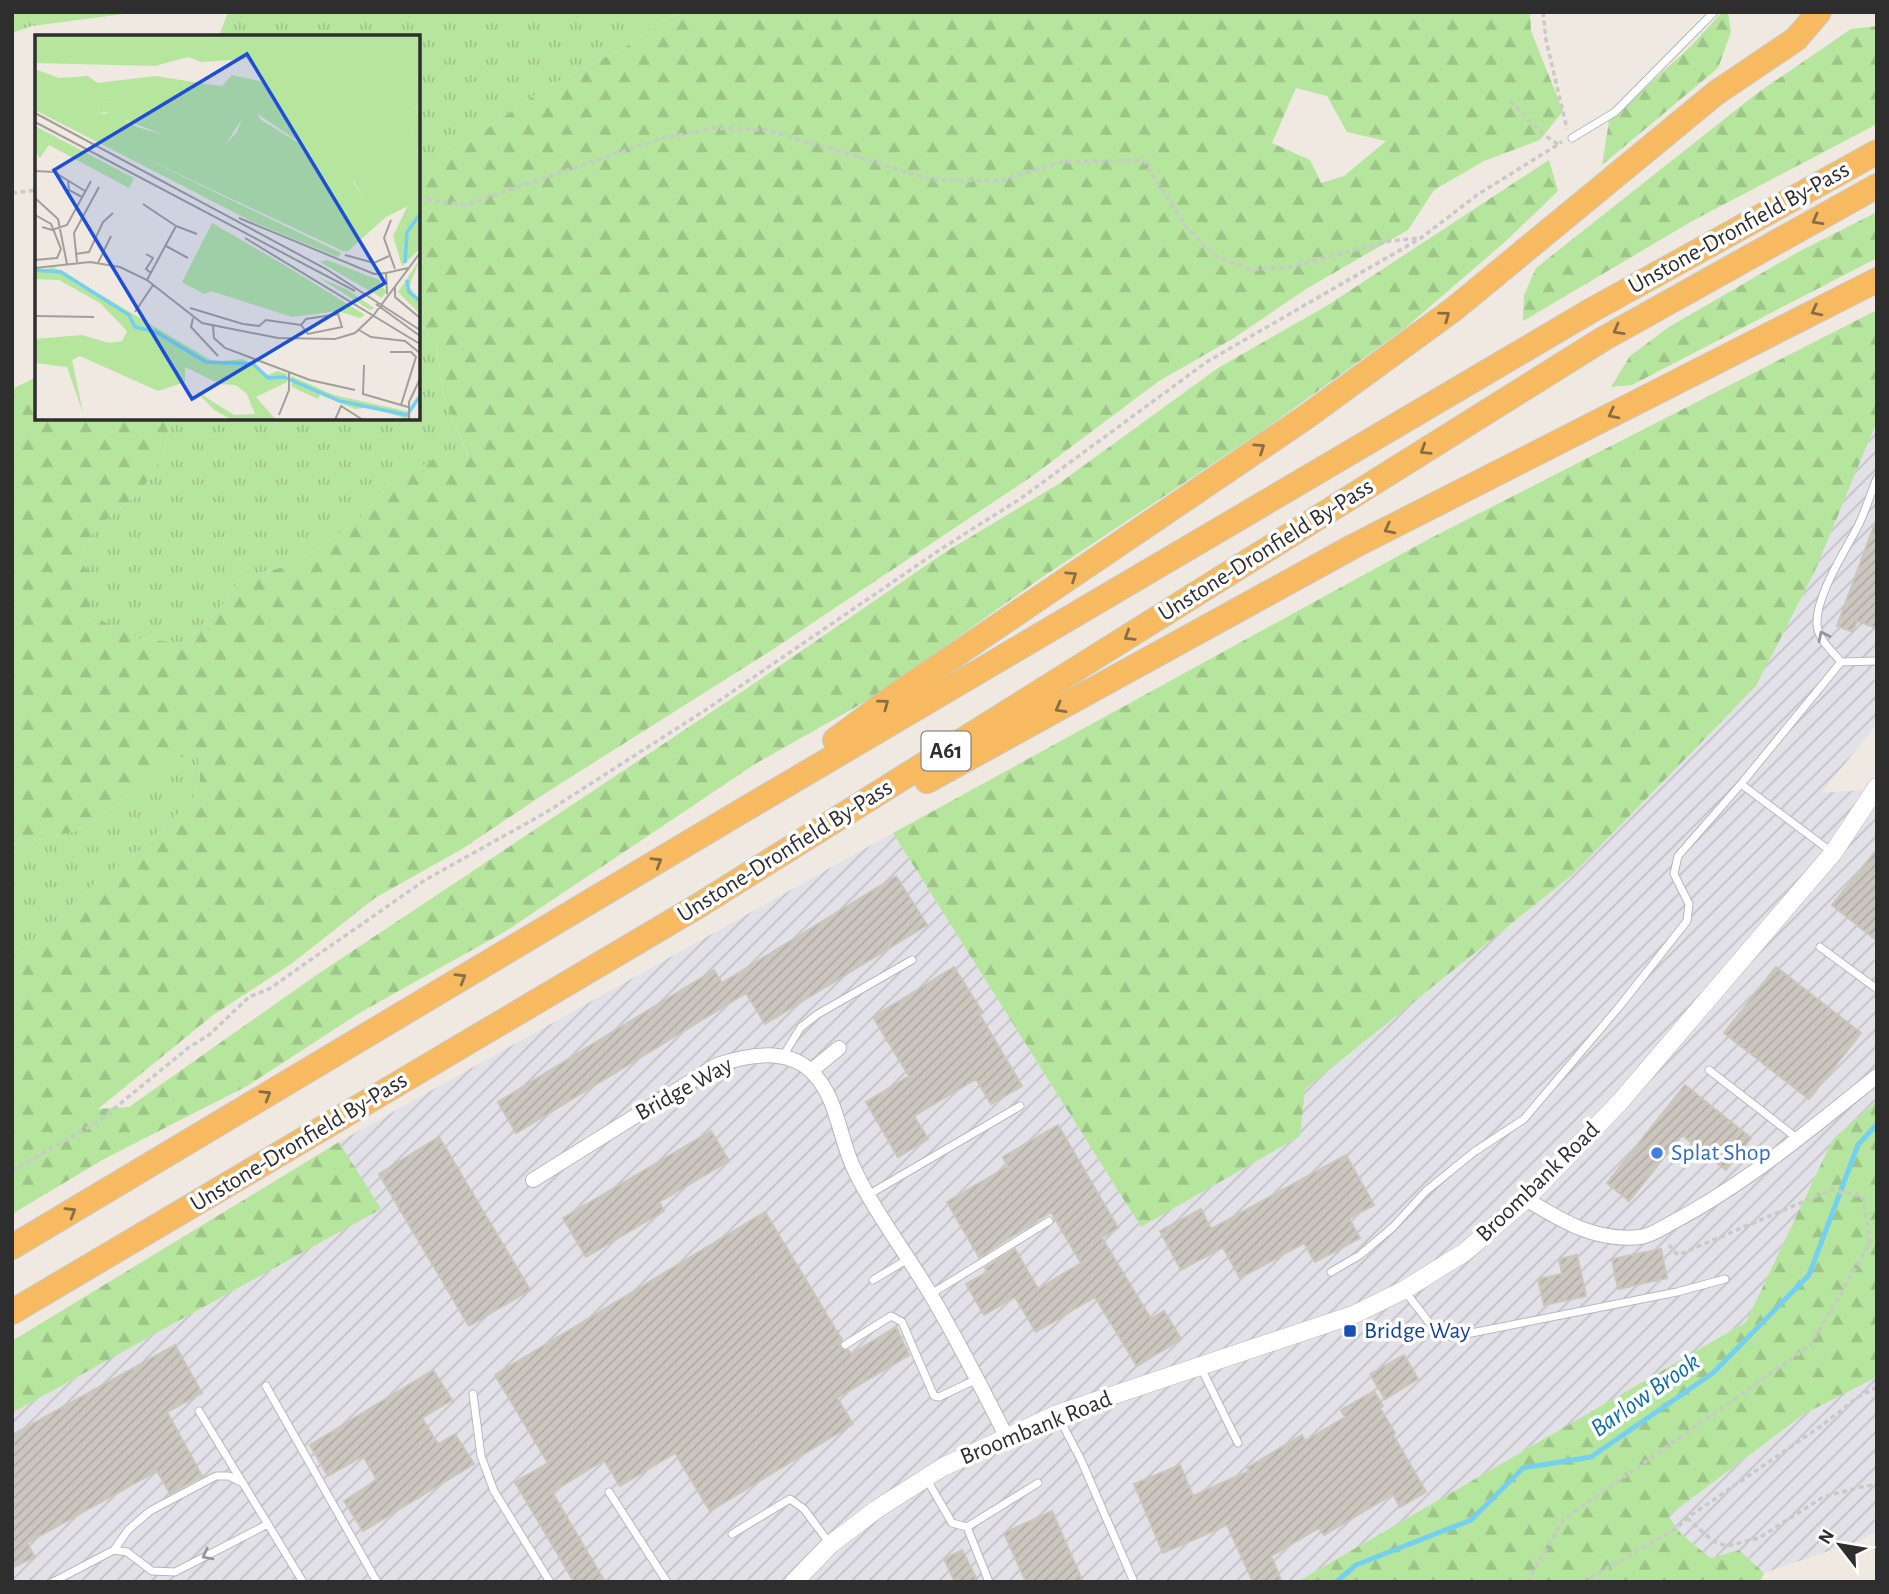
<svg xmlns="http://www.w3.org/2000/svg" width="1889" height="1594" font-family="'Alegreya Sans',sans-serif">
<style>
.industrial{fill:url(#industrial-furrows)}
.grass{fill:url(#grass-tufts)}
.forest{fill:url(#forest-firs);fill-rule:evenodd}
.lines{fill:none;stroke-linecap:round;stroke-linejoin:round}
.stream{stroke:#75cff0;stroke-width:5}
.building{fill:url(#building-hatch);stroke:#cbc5ba;stroke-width:2}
.service-casing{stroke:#b4b7c1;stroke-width:9}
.minor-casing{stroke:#b4b7c1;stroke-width:16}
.tertiary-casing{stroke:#b4b7c1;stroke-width:19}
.trunk-casing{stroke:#c9c9c9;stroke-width:26}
.path{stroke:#c9c9c9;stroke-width:3.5;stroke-dasharray:5 3.5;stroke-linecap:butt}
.service{stroke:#fff;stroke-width:7}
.minor{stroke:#fff;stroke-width:14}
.tertiary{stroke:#fff;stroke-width:18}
.trunk{stroke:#f8ba60;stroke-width:24}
.oneway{stroke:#896d44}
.oneway2{stroke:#969696}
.shop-dot{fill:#3f7fe0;stroke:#fff;stroke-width:2.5}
.transit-dot{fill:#1a4fb4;stroke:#fff;stroke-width:2.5}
.labels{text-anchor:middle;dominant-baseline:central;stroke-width:7;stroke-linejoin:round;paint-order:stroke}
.shield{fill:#fff;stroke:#6d6d6d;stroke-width:2}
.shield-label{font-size:23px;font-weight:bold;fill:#2e2e2e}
.street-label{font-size:24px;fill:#2e2e2e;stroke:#fff}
.shop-label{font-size:24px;fill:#366cbe;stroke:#fff;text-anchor:start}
.transit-label{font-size:24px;fill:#164399;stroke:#fff;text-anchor:start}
.water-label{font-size:26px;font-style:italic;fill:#0d6fa3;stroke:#fff}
.inset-river{fill:none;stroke:#75cff0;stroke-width:3.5}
.inset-road{fill:none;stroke:#a29e99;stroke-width:2}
.view{fill:#1d4ed8;fill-opacity:0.15;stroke:#1d4ed8;stroke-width:3.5}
.inset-edge{fill:none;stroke:#2e2e2e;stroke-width:3.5}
</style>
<defs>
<pattern id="industrial-furrows" width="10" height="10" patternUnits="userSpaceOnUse" patternTransform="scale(1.75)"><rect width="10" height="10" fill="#e3e1e8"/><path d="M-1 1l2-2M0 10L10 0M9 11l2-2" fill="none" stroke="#c3c1c7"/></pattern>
<pattern id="grass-tufts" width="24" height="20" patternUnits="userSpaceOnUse" patternTransform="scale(1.75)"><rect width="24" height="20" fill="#b6e59e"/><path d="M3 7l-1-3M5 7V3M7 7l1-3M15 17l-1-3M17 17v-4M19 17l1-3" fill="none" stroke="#9dc588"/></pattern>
<pattern id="forest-firs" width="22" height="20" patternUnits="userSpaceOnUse" patternTransform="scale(1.75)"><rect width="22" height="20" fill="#b6e59e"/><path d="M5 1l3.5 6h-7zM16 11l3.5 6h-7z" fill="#9dc588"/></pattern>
<pattern id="building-hatch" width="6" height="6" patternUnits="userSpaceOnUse" patternTransform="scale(1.75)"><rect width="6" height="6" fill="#cbc7bf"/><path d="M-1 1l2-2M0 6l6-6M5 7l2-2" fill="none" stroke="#afaba4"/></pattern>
</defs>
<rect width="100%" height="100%" fill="#efe9e1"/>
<path class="industrial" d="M1877,421V724L1821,793L1877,789V1101L1833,1139L1746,1322L1297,1582H12V1413L380,1209L339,1142L893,833L1141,1227L1304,1089L1572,875L1756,686L1814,573Z
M1877,1377V1532L1858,1541L1764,1573L1739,1550L1711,1558L1682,1535L1667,1516L1804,1414Z"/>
<path class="grass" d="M12,12H139L32,26L12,33Z
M228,12H685L654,25L627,46L545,88L448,156H418V37H219Z
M418,320L436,345L444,398L468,455L439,457L389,485L354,524L293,565L241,577L222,606L185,643L140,639L87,613L79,561L95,529L137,495L158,467L173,418H418Z
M198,753L200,782L192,800L139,851L95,883L42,934L12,951V846L77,831L112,808L173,759Z"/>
<path class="forest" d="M685,12H1530L1531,31L1563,111L1540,140L1484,161L1434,190L1408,230L1306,289L1234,338L1159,381L1031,477L775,648L544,794L462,849L375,898L291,964L213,1015L98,1109L129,1107L315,976L746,689L947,551L1057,485L1218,368L1328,305L1549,160L1558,191L1507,240L1404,329L1265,429L1041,578L877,695L755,764L506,931L361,1012L247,1086L104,1159L12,1214V951L42,934L95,883L139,851L192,800L200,782L198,753L174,759L112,808L77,831L12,846V389L37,377V418H173L158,467L137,495L95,529L79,561L100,583L87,613L140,639L185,643L222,606L241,577L293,565L354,524L389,485L439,456L468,454L444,398L436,345L418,320V156H448L545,88L627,46L654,25ZM1296,88L1327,96L1347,132L1386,141L1344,176L1321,183L1310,160L1272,143Z
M1722,12H1728L1731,32L1718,68L1602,165L1609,121L1691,46Z
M1877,26V124L1694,220L1523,321L1524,295L1536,268L1756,94L1851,29Z
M1877,212V258L1632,385L1611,387L1630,356L1669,327L1800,251Z
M1877,310V421L1814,573L1756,686L1572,875L1305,1089L1300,1136L1141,1227L893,833L1429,539Z
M1877,1101V1377L1804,1414L1668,1516L1682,1535L1711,1558L1739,1550L1764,1573L1760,1582H1297L1746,1322L1833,1139Z
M339,1142L381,1209L12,1413V1341Z"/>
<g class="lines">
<path class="stream" d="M1336,1582L1356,1565L1471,1520L1523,1468L1591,1457L1713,1373L1809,1275L1858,1145L1877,1124"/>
</g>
<path class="building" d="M1875,523H1877V628L1857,621L1853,632L1837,626Z
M1877,849V941L1832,905Z
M896,876L927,925L765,1024L746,993L516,1133L498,1102L714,970L722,983Z
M954,967L983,1013L980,1015L1022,1086L991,1104L976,1079L914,1116L928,1139L898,1157L866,1102L909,1076L873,1017Z
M1776,967L1861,1033L1809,1099L1724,1033Z
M1685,1085L1751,1138L1726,1170L1682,1135L1629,1201L1607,1183Z
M1058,1125L1118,1228L1102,1238L1151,1319L1164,1311L1181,1339L1137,1366L1095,1297L1036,1332L1015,1297L984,1315L966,1284L988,1272L985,1268L1015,1249L1038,1289L1081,1263L1051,1212L979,1257L947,1202L1008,1166L1003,1157Z
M711,1131L729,1161L659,1202L664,1211L586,1257L563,1218Z
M439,1137L530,1290L469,1326L379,1174Z
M1346,1155L1374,1205L1349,1218L1360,1238L1315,1262L1304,1243L1240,1278L1223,1247L1181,1270L1160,1231L1201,1209L1211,1229Z
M765,1212L842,1340L839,1345L840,1349L848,1350L851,1354L896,1327L909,1355L837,1398L853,1424L710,1511L675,1453L620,1486L604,1460L552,1492L605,1582H574L515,1482L548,1463L495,1375Z
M1661,1249L1667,1278L1618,1289L1612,1259Z
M1577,1255L1586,1296L1544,1305L1538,1279L1562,1274L1559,1259Z
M175,1345L202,1393L167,1412L202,1476L170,1494L157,1471L27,1543L35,1557L12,1568V1435Z
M1404,1355L1418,1379L1385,1399L1370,1374Z
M433,1370L452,1400L422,1418L438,1444L455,1434L474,1464L363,1531L344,1501L377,1480L363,1456L328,1476L310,1445Z
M1374,1391L1383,1406L1380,1408L1395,1433L1393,1435L1426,1492L1400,1507L1393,1494L1324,1535L1319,1528L1271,1556L1282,1582H1253L1227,1525L1163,1553L1134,1484L1180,1465L1193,1496L1249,1471L1247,1468L1302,1435L1305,1441L1345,1417L1341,1410Z
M1052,1511L1083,1582H1026L1004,1533Z
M962,1550L978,1582H955L944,1559Z"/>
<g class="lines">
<defs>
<path id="service" d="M1572,138L1615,112L1714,12
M1877,478C1871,493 1866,509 1859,524C1846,550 1815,596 1817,625C1818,639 1832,651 1841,662L1877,661
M1741,784L1833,853
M1820,947L1877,989
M783,1056L801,1027L818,1014L912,960
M1709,1070L1798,1139
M868,1195L1020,1106
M1331,1272L1360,1255L1393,1227L1426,1191L1474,1152L1524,1119L1619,1007L1687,921L1689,904L1674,874L1678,856L1741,784L1841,662
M873,1280L908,1259
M1404,1290L1431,1325L1451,1337L1677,1292L1725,1279
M931,1294L1049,1221
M845,1345L891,1316L902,1322L934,1396L939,1397L977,1379
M1200,1366L1238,1443
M266,1386L377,1582
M473,1394L481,1456L494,1491L550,1582
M199,1411L303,1582
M1057,1414L1081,1460L1134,1582
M926,1478L952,1523L967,1527L1038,1483
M609,1492L667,1582
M967,1527L989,1582
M732,1534L790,1499L804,1509L830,1544
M114,1550L127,1552L152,1571L175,1572L268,1524
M53,1582L114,1550L128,1530L150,1511L216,1476H229L243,1483"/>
<path id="minor" d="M811,1071L839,1048
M533,1180L717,1065C747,1055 786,1047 812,1072C839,1099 839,1141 856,1173C877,1216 907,1254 931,1295C958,1341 982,1388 1006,1436
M1526,1199C1562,1221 1596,1242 1640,1237C1651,1236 1664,1227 1673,1222C1747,1183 1812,1128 1877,1076"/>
<path id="tertiary" d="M794,1582L831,1544L877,1509L943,1467L1057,1414L1353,1315L1404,1290L1465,1252L1526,1199L1619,1103L1833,853L1877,787"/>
<path id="trunk" d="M835,740L895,696L1306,417L1454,309L1716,93L1796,39L1819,12
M927,781L1354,546L1877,280
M12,1247L730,818L1592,310L1877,152
M12,1312L698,906L1603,339L1877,186"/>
</defs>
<use href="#service" class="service-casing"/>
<use href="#minor" class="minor-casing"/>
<use href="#tertiary" class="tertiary-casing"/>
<use href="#trunk" class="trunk-casing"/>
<path class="path" d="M1543,12L1546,40L1567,129
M1510,101L1544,135L1558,144
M12,193L37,190
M418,198L465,205L659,139L714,128L768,130L933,180L999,181L1061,162L1143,160L1187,228L1216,256L1252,270L1294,266L1390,241L1419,238
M12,1171L99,1121L188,1048L209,1035L249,997L269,989L425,880L545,813L707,709L944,547L1020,499L1208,361L1421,238L1477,195L1562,142
M1687,1518L1713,1541L1727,1546L1759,1538L1823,1497L1865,1486L1877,1485
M1527,1582L1564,1519L1810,1346L1870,1243L1863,1196L1831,1190L1678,1255L1667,1243
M1583,1582L1677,1528L1687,1518L1821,1426L1858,1397L1877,1387"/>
<use href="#service" class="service"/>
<use href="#minor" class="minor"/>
<use href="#tertiary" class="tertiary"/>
<use href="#trunk" class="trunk"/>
</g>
<defs><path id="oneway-chevron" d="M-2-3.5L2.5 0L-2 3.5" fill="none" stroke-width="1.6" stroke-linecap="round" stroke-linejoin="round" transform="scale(1.75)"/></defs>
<g class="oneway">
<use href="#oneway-chevron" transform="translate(1817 220) rotate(151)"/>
<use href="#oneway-chevron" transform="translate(1816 311) rotate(153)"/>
<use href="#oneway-chevron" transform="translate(1445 316) rotate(-36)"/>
<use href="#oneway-chevron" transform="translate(1618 330) rotate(151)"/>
<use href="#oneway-chevron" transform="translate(1613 414) rotate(153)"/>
<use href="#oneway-chevron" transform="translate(1260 448) rotate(-34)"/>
<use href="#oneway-chevron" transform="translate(1425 450) rotate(148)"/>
<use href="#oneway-chevron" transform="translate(1389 529) rotate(153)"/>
<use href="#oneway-chevron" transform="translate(1072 576) rotate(-34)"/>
<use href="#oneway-chevron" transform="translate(1129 636) rotate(148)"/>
<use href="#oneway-chevron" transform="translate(884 704) rotate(-37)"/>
<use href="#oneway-chevron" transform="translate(1060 708) rotate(151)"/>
<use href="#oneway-chevron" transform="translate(657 862) rotate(-31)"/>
<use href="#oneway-chevron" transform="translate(461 978) rotate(-31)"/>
<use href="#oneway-chevron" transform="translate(266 1095) rotate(-31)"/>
<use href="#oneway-chevron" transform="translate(71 1212) rotate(-31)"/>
</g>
<g class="oneway2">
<use href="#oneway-chevron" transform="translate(1823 636) rotate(-116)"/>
<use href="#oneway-chevron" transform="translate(207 1555) rotate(152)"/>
</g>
<circle class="shop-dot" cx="1657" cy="1153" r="7"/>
<rect class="transit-dot" x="1343" y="1324" width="14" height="14" rx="3.5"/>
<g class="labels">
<rect class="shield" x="921.5" y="731.5" width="49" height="39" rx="5"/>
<g class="shield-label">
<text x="946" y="751">A61</text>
</g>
<g class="street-label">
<text transform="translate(1739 228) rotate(-29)">Unstone-Dronfield By-Pass</text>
<text transform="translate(1266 550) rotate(-32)">Unstone-Dronfield By-Pass</text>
<text transform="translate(785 851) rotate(-32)">Unstone-Dronfield By-Pass</text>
<text transform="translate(684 1089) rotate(-29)">Bridge Way</text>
<text transform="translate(299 1142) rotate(-31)">Unstone-Dronfield By-Pass</text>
<text transform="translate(1538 1182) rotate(-44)">Broombank Road</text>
<text transform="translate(1036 1428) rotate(-22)">Broombank Road</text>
</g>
<g class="shop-label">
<text x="1671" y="1153">Splat Shop</text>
</g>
<g class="transit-label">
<text x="1364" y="1331">Bridge Way</text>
</g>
<g class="water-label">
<text transform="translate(1645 1395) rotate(-35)">Barlow Brook</text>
</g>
</g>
<g transform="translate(35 35)">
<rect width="385" height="385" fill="#efe9e1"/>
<path d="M174,0H385V69L374,76L385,135V165L351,182L328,164L319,146L294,145L277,116L223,79L209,80L191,109L148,88L144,74L150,69L162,71L188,64L178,57V50L187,51L197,40L229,47L212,24ZM73,66L95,72L136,98L129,100L70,77L64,79L62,69Z" fill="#b6e59e"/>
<path d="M0,0H174L212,24L166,27L153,22L120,31L0,28ZM0,34L24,43L53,41L62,48L120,41L178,50V57L188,64L167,72L150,69L145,74L148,88L192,108L202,97L212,69L217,70L226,85L277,116L293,121L294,145L314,139L328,164L345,171L351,182L313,216H308L86,112L306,218L303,222L218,187L0,75ZM73,66L95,72L135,98L129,100L102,92L88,84L86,77L64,79L62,69ZM385,69V135L374,76ZM0,91L99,143L94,153L14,110L5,123L0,116ZM385,165V214L367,231L358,201L373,170ZM177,188L251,231L330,280L325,283L303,276L257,282L176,256L169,259L147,247ZM385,224L374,252L385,264V279L363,257ZM292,225L344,245L351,257L347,263L285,227ZM19,232L179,327L208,324L233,340L242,336L252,339V347L221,362L241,385H198L179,375L161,356L199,380L220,379L212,359L201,350L185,349L150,332V347L123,356L45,321L37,325L48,378L32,332L0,328V304L47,300L74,308L87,306L92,296L65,268L24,245L0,244V237ZM283,242L313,255L339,273L335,275ZM256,341L299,360L371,376L372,384L337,372L320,374L285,360L283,364L257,352Z" fill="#b6e59e" fill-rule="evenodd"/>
<path class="inset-river" d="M370,228L372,197L385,179M0,235L26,237L94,280L100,292L121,297L171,327L218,329L233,343L249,342L305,366L372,380L385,361M372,245L374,257L385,266"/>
<path class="inset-road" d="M0,78L291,234L385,295M0,87L320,256M0,136L19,137L50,156M33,146L34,155L47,162M0,163L23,184L32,229M108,169L141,191L112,245M0,180L16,189L26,214L22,223L0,225M204,183L339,239L351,238M356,185L349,203L360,234M141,191L162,199M7,192L17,195L32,190L56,146M210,203L385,309M131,211L153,223M40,219L54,217L68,187L78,178M111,219L118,223L111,234L116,238M310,220L339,228L354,221M42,227L39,198L64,152M63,228L76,201M0,233L55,227L85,232L112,245L167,288L243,303L300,304L320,298L338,281M360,252V262L385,283M352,259L351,238L373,233M341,269L385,301M155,273L208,289L224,291L231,285L266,290M100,277L118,250M303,279L307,292L273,299L266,290L271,284ZM0,281L59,282M338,281L385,218M158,283L156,292L183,321M178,291L179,303L190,313L275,345L320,355M324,295L336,302L370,306L385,318M355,317H376L381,322L366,370M329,330L328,359L373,372M244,380L254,355V337M300,385L306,371L328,385M374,385V367L385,344"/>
<path class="view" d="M212,19L350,248L157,364L19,135Z"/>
<rect width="385" height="385" class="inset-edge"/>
</g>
<rect width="1889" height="1594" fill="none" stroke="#2e2e2e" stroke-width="28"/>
<g transform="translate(1840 1545) rotate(301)" stroke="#ffffff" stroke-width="5" paint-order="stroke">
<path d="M0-5L12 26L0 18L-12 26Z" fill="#2e2e2e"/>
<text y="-10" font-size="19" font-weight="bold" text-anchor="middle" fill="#2e2e2e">N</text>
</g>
</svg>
